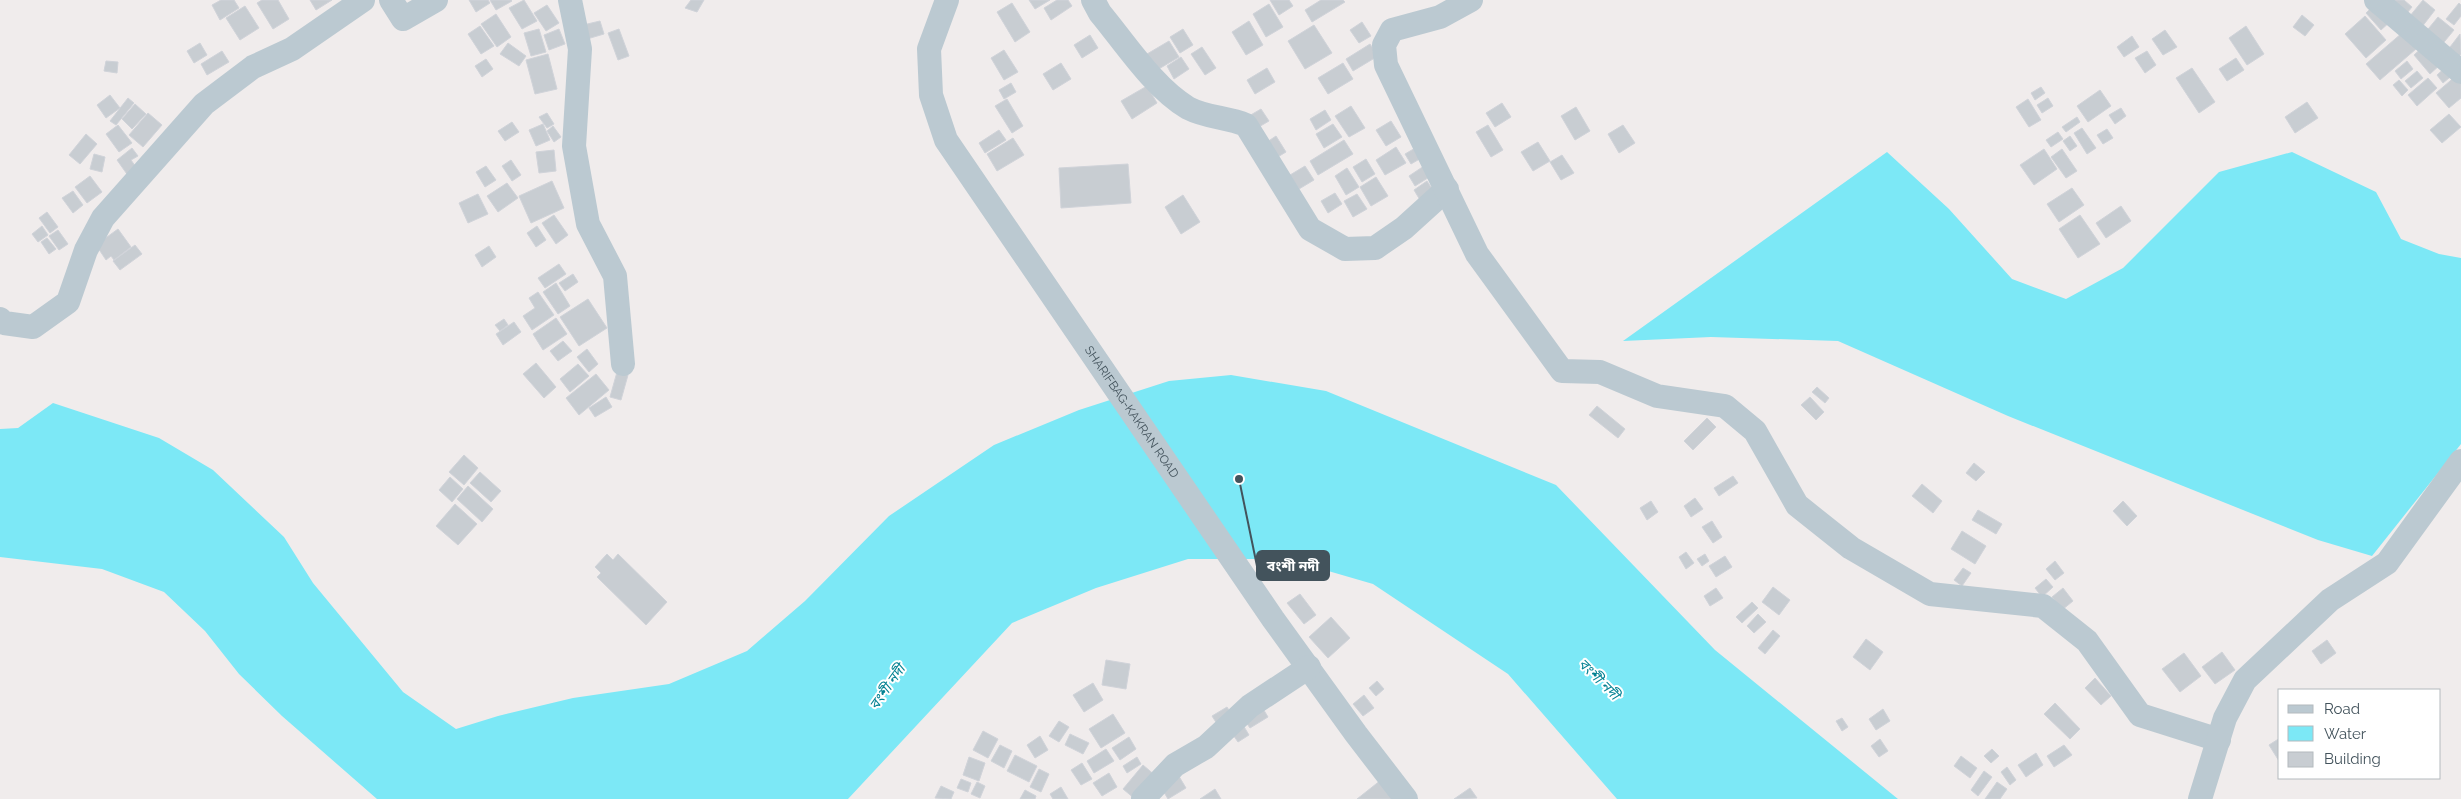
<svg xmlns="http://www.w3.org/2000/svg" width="2461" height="799" font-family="Raleway,'Noto Sans Bengali',sans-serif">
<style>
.water{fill:#7ce8f6}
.building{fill:#c8cdd2;stroke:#d0d3d9}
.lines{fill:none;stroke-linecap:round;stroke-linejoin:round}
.street{stroke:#bbc9d1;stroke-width:24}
.labels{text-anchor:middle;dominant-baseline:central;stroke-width:4;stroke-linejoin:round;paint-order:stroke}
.street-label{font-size:12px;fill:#43535c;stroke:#fff}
.water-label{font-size:14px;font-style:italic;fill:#038192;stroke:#fff}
.leader{fill:none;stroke:#43535c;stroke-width:2}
.callout-dot{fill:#43535c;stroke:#fff;stroke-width:2}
.callout{fill:#43535c;stroke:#43535c;stroke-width:2}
.callout-label{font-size:14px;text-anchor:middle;font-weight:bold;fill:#fff}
</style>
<rect width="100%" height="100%" fill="#f0ecec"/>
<path class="water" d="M1887,152L1949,209L2012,279L2066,299L2123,268L2219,172L2292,152L2376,192L2401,239L2439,254L2461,258V444L2372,556L2318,540L2008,416L1838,341L1711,337L1623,341Z
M1231,375L1326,391L1556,485L1715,650L1898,799H1617L1508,674L1373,584L1287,559H1188L1096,588L1012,623L848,799H377L282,716L239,674L205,631L164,592L102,569L0,557V429L18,428L53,403L159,438L213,470L284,537L313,583L403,692L456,729L498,716L573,698L669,684L747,651L805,601L889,516L994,445L1079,410L1169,381Z"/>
<path class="building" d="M221,0H234L239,8L220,20L212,5Z
M262,0H278L289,19L273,29L257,3Z
M310,0H332L316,10Z
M469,0H488L490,3L476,12Z
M490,0H511L512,1L496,10Z
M524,0L537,21L522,29L509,8Z
M691,0H704L697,12L685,8Z
M1029,0H1050L1035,9Z
M1057,0H1068L1072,6L1051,20L1044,8Z
M1270,0H1289L1293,6L1279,15Z
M1321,0H1343L1345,2L1312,22L1305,10Z
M2381,0H2404L2412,7L2403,18Z
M2423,0L2435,10L2418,32L2405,22Z
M1012,3L1030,32L1015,42L997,12Z
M2376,3L2391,21L2381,30L2366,13Z
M2459,3L2461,5V16L2454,25L2446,19Z
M1269,4L1283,27L1266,37L1253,14Z
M547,5L559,23L546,31L534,13Z
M245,6L259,28L240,40L226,18Z
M496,14L511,37L497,47L481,24Z
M2302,15L2314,25L2305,36L2293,27Z
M2365,16L2386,40L2366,58L2345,34Z
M2438,17L2454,30L2440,47L2424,34Z
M600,21L604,34L587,39L583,25Z
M1249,21L1263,45L1246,55L1232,32Z
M1362,22L1371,36L1359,43L1350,30Z
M1314,25L1332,53L1305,69L1288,41Z
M480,26L494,46L481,54L468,34Z
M2246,26L2264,54L2247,65L2229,38Z
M539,29L546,52L531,56L524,33Z
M559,29L565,44L549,50L544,35Z
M619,29L629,56L618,60L608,33Z
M1183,29L1193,45L1180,53L1170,37Z
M2165,30L2177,47L2163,55L2152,39Z
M2402,33L2416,49L2380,80L2366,64Z
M2460,34L2461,54L2457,59L2447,51Z
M1090,35L1098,48L1082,58L1074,45Z
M2132,36L2139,47L2124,57L2117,47Z
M1169,41L1179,57L1157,70L1147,54Z
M200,43L207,55L194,63L187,51Z
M508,43L526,56L519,66L500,54Z
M1370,44L1378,56L1353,71L1346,59Z
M2425,45L2441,64L2430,74L2414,55Z
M1202,47L1216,68L1205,75L1191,54Z
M1004,50L1018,72L1004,80L991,58Z
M222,51L229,62L207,75L201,64Z
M2147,51L2156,65L2145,73L2135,58Z
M548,54L557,89L535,94L526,60Z
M1181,57L1189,69L1174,79L1167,66Z
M2236,58L2244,70L2227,81L2219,69Z
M486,59L493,69L482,77L475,66Z
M106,61L118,62L117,73L104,71Z
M2407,61L2413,69L2401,79L2395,71Z
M1061,63L1071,79L1053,90L1043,74Z
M1343,63L1353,79L1328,94L1318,78Z
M2448,65L2455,73L2443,83L2437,75Z
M1267,68L1275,82L1255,94L1247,80Z
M2192,68L2215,102L2199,113L2176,78Z
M2417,71L2423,78L2411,88L2405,81Z
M2457,75L2461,79V98L2449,108L2436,93Z
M2428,78L2437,88L2417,106L2408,95Z
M2399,80L2408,90L2402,96L2393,85Z
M1011,83L1016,92L1004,99L999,90Z
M1147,86L1157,103L1132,119L1121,101Z
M2041,87L2045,93L2035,100L2031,93Z
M2100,90L2111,106L2088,122L2077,106Z
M110,95L120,108L106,118L97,105Z
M128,98L134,103L116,125L110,121Z
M2048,98L2053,106L2042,113L2037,105Z
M1007,99L1023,126L1012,133L995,106Z
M2028,99L2041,120L2029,127L2016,107Z
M2307,102L2318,118L2295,133L2285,117Z
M1502,103L1511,117L1495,127L1486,113Z
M135,104L146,114L132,129L122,119Z
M1351,106L1365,128L1349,137L1335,116Z
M1576,107L1590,131L1575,140L1561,116Z
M2121,108L2126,116L2115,124L2109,115Z
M1261,109L1269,121L1257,128L1249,116Z
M1325,110L1331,120L1316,130L1310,119Z
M148,113L162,125L143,147L129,135Z
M547,113L554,124L547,128L539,117Z
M2449,114L2461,127L2442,143L2430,130Z
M2077,117L2080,122L2066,132L2062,127Z
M1391,121L1401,137L1386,146L1376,130Z
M512,122L519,132L505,141L498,131Z
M543,124L550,140L536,146L529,130Z
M1333,124L1342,137L1324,148L1316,134Z
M118,125L132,143L119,152L106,134Z
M1488,125L1503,150L1491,157L1476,132Z
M1623,125L1635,143L1619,153L1608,134Z
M553,126L561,137L554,142L547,131Z
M2082,128L2096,148L2087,154L2074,133Z
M2107,129L2113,138L2103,144L2097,135Z
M999,130L1006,140L985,153L979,143Z
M2058,132L2063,139L2051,147L2046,140Z
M86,134L97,144L80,164L69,155Z
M1276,136L1286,152L1276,158L1267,142Z
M2070,136L2077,146L2070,151L2063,141Z
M1013,138L1024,155L997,171L987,154Z
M1344,140L1353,154L1318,175L1310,161Z
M1538,142L1550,161L1533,171L1521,152Z
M1396,147L1406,163L1385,175L1376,160Z
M1417,147L1423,157L1411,164L1405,154Z
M132,148L138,156L131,160L138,170L129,177L117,160Z
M2044,149L2057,169L2034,185L2020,165Z
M2062,149L2077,171L2066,178L2051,157Z
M554,150L556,171L539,173L536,152Z
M94,154L105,157L102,172L90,169Z
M1562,155L1574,173L1561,180L1550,162Z
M1366,159L1375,174L1362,182L1353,167Z
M511,160L521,175L512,181L502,166Z
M1128,164L1131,203L1061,208L1059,168Z
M486,166L496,180L485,187L476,172Z
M1305,166L1314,180L1299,189L1290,175Z
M1424,166L1431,176L1415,186L1409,176Z
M1347,168L1359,187L1346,195L1335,176Z
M90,176L102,192L87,203L75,187Z
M1376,177L1388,196L1371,206L1360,187Z
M552,181L564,208L531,223L519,196Z
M1427,181L1434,192L1420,200L1414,190Z
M507,183L518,198L498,212L487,196Z
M2072,188L2084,205L2059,222L2047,204Z
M73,191L83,205L73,213L62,198Z
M1335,193L1342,204L1328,213L1321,201Z
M478,194L488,214L468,223L459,203Z
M1357,194L1367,209L1353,217L1344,201Z
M1183,195L1200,222L1181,234L1165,207Z
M2121,206L2131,221L2106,238L2096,223Z
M47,212L58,227L50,233L39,218Z
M554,215L568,235L556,244L542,223Z
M2080,215L2100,244L2078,258L2059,229Z
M42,226L48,235L38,242L32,234Z
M537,226L546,240L536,247L527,233Z
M118,229L131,247L114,260L111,256L106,260L96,245Z
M58,230L68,244L59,250L49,236Z
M47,238L56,249L49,254L41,242Z
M135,245L142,254L120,270L113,261Z
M489,246L496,257L482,267L475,255Z
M559,264L566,274L545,288L538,278Z
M573,274L578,282L565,291L559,283Z
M556,283L570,306L558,314L543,292Z
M538,292L554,315L532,330L523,316L535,308L529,298Z
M588,299L607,328L579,346L560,317Z
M556,318L567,334L543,350L533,334Z
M504,319L508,325L500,331L495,325Z
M514,322L521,332L503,345L496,334Z
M563,341L572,351L558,361L550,351Z
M587,349L598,364L589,372L577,357Z
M536,363L556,387L544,398L523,374Z
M578,364L589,376L570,392L560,379Z
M617,372L628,375L621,400L610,397Z
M596,374L609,390L579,415L566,398Z
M1817,387L1829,398L1825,403L1812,392Z
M606,397L612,407L595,417L589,408Z
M1810,397L1824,412L1816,420L1801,405Z
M1597,406L1625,429L1618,438L1589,415Z
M1707,418L1716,427L1693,450L1684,441Z
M464,455L478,468L464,485L449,472Z
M1974,463L1985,472L1976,481L1966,473Z
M480,472L501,491L491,502L470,483Z
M1733,476L1738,483L1719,496L1714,488Z
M450,477L463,489L452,502L439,490Z
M1922,484L1942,501L1933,513L1912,496Z
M468,486L493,509L482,522L457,499Z
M1695,498L1703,509L1691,517L1684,506Z
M1651,501L1658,512L1647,520L1640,508Z
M2123,501L2137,516L2127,526L2113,511Z
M455,504L477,524L458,545L436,526Z
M1978,510L2002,524L1996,534L1972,520Z
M1712,521L1722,537L1713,543L1702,527Z
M1962,531L1986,546L1975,564L1951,549Z
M1686,552L1694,563L1686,569L1679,557Z
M607,554L613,560L618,554L667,602L646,625L597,577L601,573L595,567Z
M1705,554L1709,561L1702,566L1697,559Z
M1725,556L1732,567L1716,577L1709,566Z
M2055,561L2064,573L2055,580L2046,569Z
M1963,568L1971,573L1962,586L1954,580Z
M2046,579L2053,587L2042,597L2035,588Z
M1773,587L1790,600L1779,615L1762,602Z
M1716,588L1723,598L1710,606L1704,596Z
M2063,588L2073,601L2062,610L2052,597Z
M1300,594L1316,615L1304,624L1287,603Z
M1752,602L1758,608L1742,623L1736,617Z
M1758,614L1766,622L1754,633L1747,626Z
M1331,617L1350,638L1328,658L1309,637Z
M1773,630L1780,636L1765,654L1758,648Z
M1866,639L1883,652L1870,670L1853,657Z
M2327,640L2336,653L2321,664L2312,651Z
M2222,652L2235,670L2215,684L2202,667Z
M2184,653L2201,676L2180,692L2162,669Z
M1106,660L1130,664L1126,689L1102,685Z
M2095,678L2111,696L2101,705L2085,688Z
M1377,681L1384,689L1376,696L1369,688Z
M1093,683L1103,700L1084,712L1073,695Z
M1364,695L1374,708L1363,716L1353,704Z
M2055,703L2080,729L2070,739L2044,714Z
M1227,707L1234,718L1219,727L1212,716Z
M1262,707L1268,717L1250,728L1243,718Z
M1883,709L1890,721L1876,730L1869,719Z
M1113,714L1125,733L1101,748L1089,729Z
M1842,718L1848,727L1842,731L1836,721Z
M1059,721L1069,727L1059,742L1049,736Z
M1243,725L1249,735L1238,742L1231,732Z
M983,731L998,739L988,758L973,750Z
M1070,734L1089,743L1083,754L1065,745Z
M1040,736L1048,750L1035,758L1027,745Z
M1129,737L1136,749L1120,760L1112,748Z
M2280,738V760L2279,761L2269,745Z
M1880,739L1888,751L1879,757L1871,746Z
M1000,745L1012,751L1004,768L991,761Z
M2064,745L2072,755L2054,767L2047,756Z
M1106,749L1114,761L1094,773L1087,761Z
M1992,749L1999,756L1991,763L1984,756Z
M2036,753L2043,765L2026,777L2018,765Z
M1015,755L1037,766L1029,782L1007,771Z
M1961,756L1977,768L1970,778L1954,766Z
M969,757L985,763L979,781L963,775Z
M1137,757L1141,764L1127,773L1123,766Z
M1082,763L1092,779L1081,785L1071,770Z
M1143,765L1157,777L1135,799L1123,789Z
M2007,767L2016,780L2010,785L2001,772Z
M1039,769L1049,774L1041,792L1030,787Z
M1984,771L1992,777L1978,796L1971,790Z
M1109,773L1117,787L1102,796L1093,783Z
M1177,773L1186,788L1168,799L1159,784Z
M961,779L971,783L968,792L957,788Z
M1381,780L1393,797L1391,799H1357Z
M977,782L985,786L980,798L971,794Z
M1997,782L2007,789L2000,799H1985Z
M941,786L954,792L951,799L935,798Z
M1061,787L1068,799H1053L1050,794Z
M1470,788L1477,798L1454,799Z
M1215,789L1221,799H1200Z
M1025,790L1036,796L1035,799H1020Z"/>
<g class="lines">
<g class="street">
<path d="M391,0L403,19L436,0"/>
<path d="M570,0L580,49L574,146L588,224L615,276L623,364"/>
<path id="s1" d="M947,0L929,49L931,95L946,140L1273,619L1356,734L1406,799"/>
<path d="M1093,0L1100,13C1125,43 1154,88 1188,108C1207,118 1227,117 1246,125L1310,229L1345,249L1375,248L1404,228L1447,189"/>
<path d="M1471,0L1440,17L1392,30L1384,45L1386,65L1477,254L1562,371L1600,372L1657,396L1725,406L1755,431L1797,505L1851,548L1930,594L2043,606L2087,641L2140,715L2219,740"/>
<path d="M2376,0L2461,72"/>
<path d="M0,319L4,323L33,327L68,302L86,250L103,218L204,104L253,67L292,49L363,0"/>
<path d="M1143,799L1175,765L1206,747L1250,706L1309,667"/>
<path d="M2200,799L2225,718L2245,680L2330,600L2387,563L2461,461"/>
</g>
</g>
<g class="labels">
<g class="street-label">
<text stroke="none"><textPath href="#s1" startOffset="475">SHARIFBAG-KAKRAN ROAD</textPath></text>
</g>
<g class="water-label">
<text transform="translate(1599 679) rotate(45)">বংশী নদী</text>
<text transform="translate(887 687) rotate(-55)">বংশী নদী</text>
</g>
</g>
<path class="leader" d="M1239 479L1257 566"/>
<circle class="callout-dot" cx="1239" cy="479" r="5"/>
<rect class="callout" x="1257" y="551" width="72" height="29" rx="5"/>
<g class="callout-label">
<text x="1293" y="571">বংশী নদী</text>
</g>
<rect x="2278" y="689" width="162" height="90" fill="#ffffff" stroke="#b4babe"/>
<rect x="2288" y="705" width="25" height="8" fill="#bbc9d1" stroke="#b4babe"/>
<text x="2324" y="714" font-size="15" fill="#43535c">Road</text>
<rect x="2288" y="726" width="25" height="15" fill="#7ce8f6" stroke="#b4babe"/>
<text x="2324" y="739" font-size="15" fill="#43535c">Water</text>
<rect x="2288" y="752" width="25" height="15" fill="#c8cdd2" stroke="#b4babe"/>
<text x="2324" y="764" font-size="15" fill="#43535c">Building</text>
</svg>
